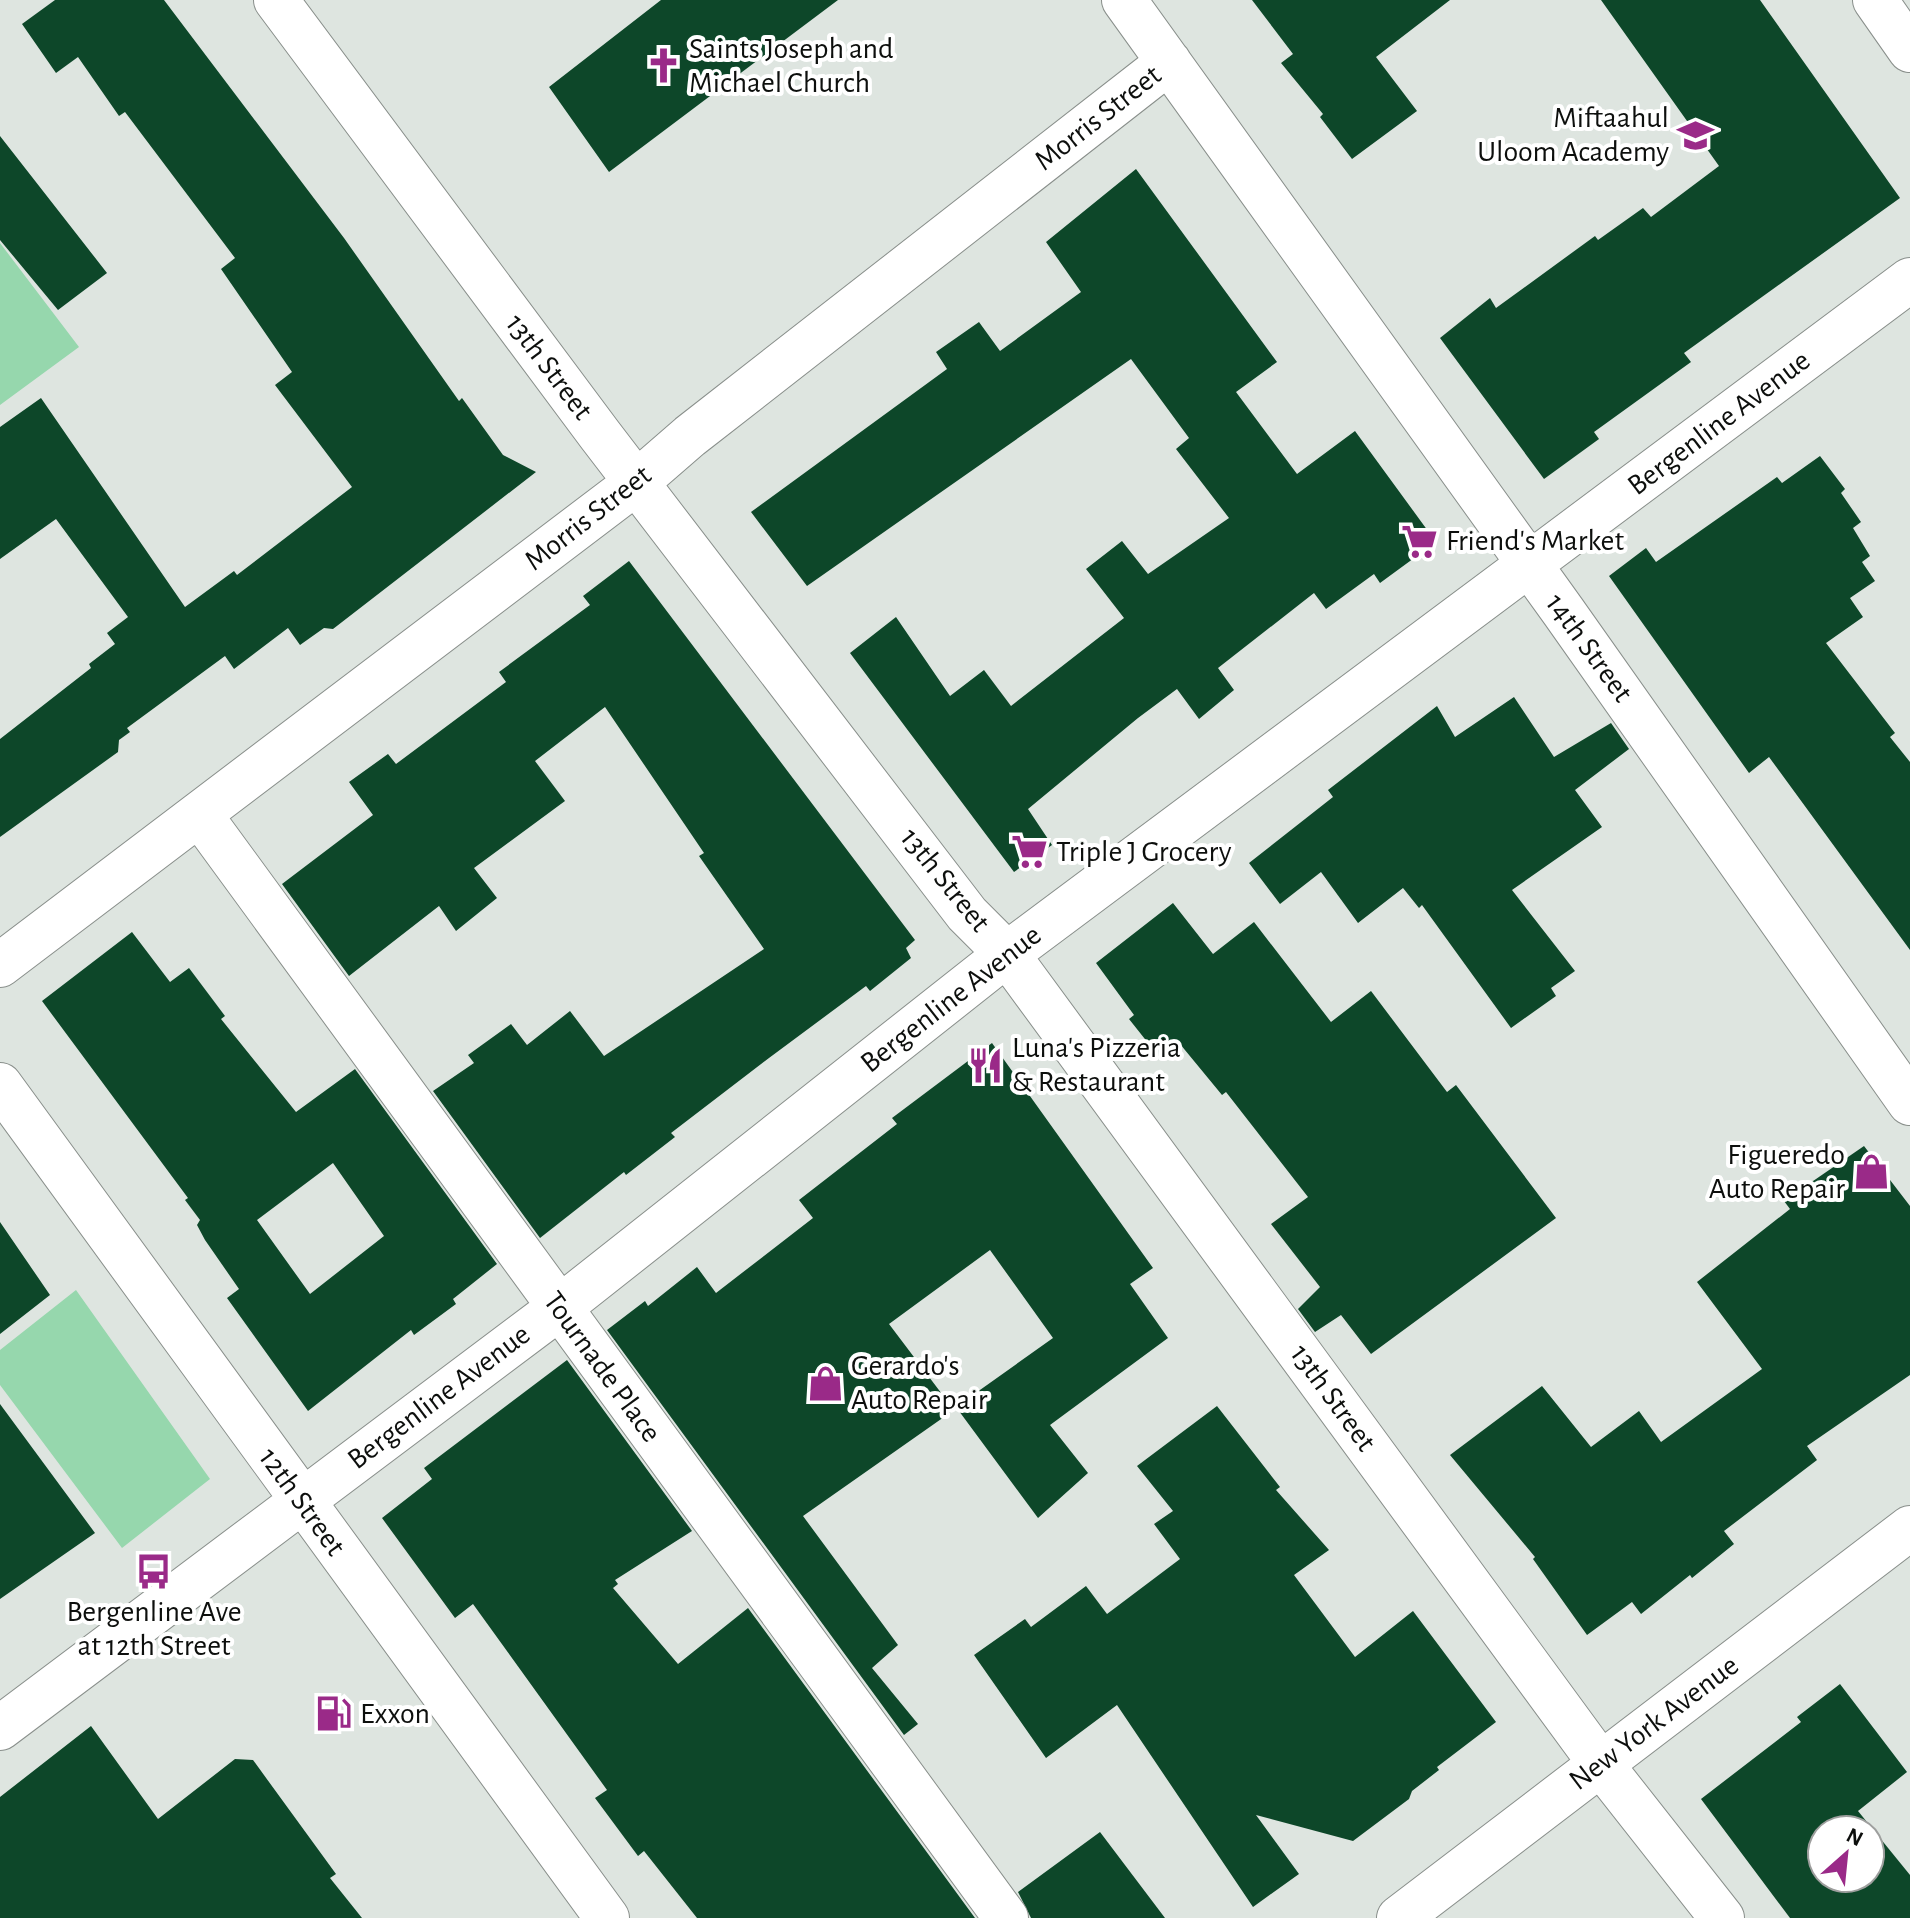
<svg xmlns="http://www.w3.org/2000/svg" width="1910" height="1918" font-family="'Alegreya Sans',sans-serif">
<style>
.green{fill:#96d7ad}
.building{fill:#0d4729;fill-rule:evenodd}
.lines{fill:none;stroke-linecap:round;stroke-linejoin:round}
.minor-casing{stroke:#898f8b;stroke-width:46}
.minor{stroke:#fff;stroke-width:44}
.labels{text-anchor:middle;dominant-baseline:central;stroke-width:8;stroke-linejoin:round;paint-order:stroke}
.poi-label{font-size:30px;fill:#0d0f0d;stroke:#fff;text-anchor:start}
.street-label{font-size:30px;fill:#0d0f0d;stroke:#fff}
</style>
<rect width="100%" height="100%" fill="#dee5e0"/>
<path class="green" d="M0,243L79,347L0,405Z
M76,1290L210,1479L122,1548L0,1385V1350Z"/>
<path class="building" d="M55,0H164L344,238L459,401L462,398L503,455L536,472L333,629L324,628L300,645L288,628L234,669L225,656L127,728L130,732L119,740L118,752L0,837V739L91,668L89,664L115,644L107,633L128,617L56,519L0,559V427L41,398L185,607L234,571L237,575L352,487L275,385L292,372L221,269L235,258L125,112L119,116L78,57L56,73L22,24Z
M661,0H838L609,172L549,87Z
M1252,0H1450L1376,57L1417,111L1352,159L1320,117L1323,114L1281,63L1293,54Z
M1601,0H1760L1900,198L1684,353L1691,362L1594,432L1599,439L1544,479L1440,338L1490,298L1496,308L1595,236L1598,240L1643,208L1651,217L1719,166Z
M0,136L107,273L58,310L0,240Z
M1136,169L1277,362L1236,392L1297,474L1355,431L1436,542L1380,583L1374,574L1326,609L1314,593L1218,668L1234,690L1199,719L1177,689L1138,718L1028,809L1052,845L1014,872L850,653L896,617L950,696L984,670L1011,706L1124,618L1086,569L1122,541L1148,574L1229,518L1176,449L1189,438L1131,359L807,586L751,512L947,369L936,352L979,322L1000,351L1081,292L1046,242Z
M1820,456L1845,489L1841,493L1861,522L1853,528L1870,556L1862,562L1875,581L1850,598L1863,617L1826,643L1895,733L1890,737L1910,762V950L1769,757L1749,773L1609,576L1646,548L1656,562L1777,477L1782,483Z
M629,561L915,940L906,948L911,958L870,991L866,986L769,1058L671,1133L675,1137L626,1175L624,1172L540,1238L433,1091L474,1063L468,1055L511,1024L527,1045L570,1011L604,1056L764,949L699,856L704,853L605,707L535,761L565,801L474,868L497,898L456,931L439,906L349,976L282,884L373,815L349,782L388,754L396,764L506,682L499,672L590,605L583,596Z
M1514,697L1554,757L1611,723L1629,749L1575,790L1602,827L1512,890L1575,971L1551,988L1556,996L1511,1028L1422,905L1419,908L1403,888L1358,923L1321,872L1280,904L1249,863L1333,797L1328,790L1437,706L1455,737Z
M1173,903L1213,954L1254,922L1331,1022L1371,991L1447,1092L1456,1085L1556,1218L1371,1354L1341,1315L1315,1332L1298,1309L1320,1287L1271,1224L1308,1197L1226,1092L1222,1095L1180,1044L1160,1058L1129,1019L1134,1015L1096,963Z
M132,932L170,982L189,968L225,1016L221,1019L296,1112L355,1069L497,1264L453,1299L456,1304L414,1335L411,1330L308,1411L227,1298L239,1289L205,1240L197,1225L200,1220L185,1200L188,1198L42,1001ZM333,1163L384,1236L310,1294L257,1220Z
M992,1043L1153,1268L1130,1284L1168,1338L1050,1425L1088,1473L1038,1518L956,1407L1053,1338L990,1250L889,1324L954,1410L803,1516L898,1645L872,1668L918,1724L904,1735L607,1330L645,1301L648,1306L697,1267L716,1293L813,1218L799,1200L897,1124L892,1118Z
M1864,1146L1910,1206V1375L1807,1446L1817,1460L1724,1531L1734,1544L1692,1578L1690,1575L1641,1614L1632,1602L1587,1635L1533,1559L1535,1557L1450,1455L1542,1386L1591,1447L1639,1411L1661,1442L1762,1369L1697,1282L1790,1209L1784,1201Z
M0,1222L50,1295L0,1334Z
M567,1360L692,1531L615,1580L618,1584L613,1588L678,1664L748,1608L975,1918H697L644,1851L638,1856L595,1798L607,1790L473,1604L455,1618L382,1518L432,1479L424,1468Z
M0,1404L95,1533L0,1599Z
M1217,1406L1280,1487L1276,1490L1329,1550L1294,1575L1355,1657L1413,1611L1496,1722L1437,1767L1439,1770L1412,1791L1409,1799L1353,1841L1256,1815L1299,1874L1253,1907L1117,1705L1046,1758L974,1655L1025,1619L1031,1627L1086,1586L1107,1614L1180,1559L1154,1524L1173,1511L1137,1466Z
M1840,1684L1907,1772L1858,1811L1910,1875V1918H1790L1701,1799L1801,1722L1797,1717ZM1822,1830H1870V1878H1822Z
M91,1726L158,1819L235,1759L253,1760L336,1874L330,1878L362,1918H0V1797Z
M1100,1832L1165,1918H1031L1018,1892Z"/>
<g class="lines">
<defs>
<path id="minor" d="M276,0L600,435L967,914L1007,954L1600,1763L1722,1918
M1124,0L1563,611L1910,1103
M1875,0L1910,50
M200,815L1006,1918
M0,965L637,482L690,436L1169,62
M0,1085L607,1918
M0,1728L559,1308L1007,954L1910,280
M1399,1918L1910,1528"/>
</defs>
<use href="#minor" class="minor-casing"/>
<use href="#minor" class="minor"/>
</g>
<defs>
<symbol id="church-bare" viewBox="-9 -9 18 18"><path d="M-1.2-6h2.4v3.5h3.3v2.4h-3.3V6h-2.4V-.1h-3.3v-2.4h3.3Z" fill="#9a2a88" stroke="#fff" stroke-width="2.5" paint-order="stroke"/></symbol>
<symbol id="school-bare" viewBox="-9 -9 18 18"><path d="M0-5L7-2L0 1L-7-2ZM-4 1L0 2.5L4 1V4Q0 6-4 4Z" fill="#9a2a88" stroke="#fff" stroke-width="2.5" paint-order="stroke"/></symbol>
<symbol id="supermarket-bare" viewBox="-9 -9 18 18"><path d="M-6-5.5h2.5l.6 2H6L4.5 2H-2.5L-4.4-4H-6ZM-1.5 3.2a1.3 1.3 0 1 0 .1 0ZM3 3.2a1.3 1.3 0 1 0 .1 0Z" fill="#9a2a88" stroke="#fff" stroke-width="2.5" paint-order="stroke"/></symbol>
<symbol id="restaurant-bare" viewBox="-9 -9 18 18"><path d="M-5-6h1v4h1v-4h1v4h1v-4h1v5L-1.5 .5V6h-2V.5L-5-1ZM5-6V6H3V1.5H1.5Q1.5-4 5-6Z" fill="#9a2a88" stroke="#fff" stroke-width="2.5" paint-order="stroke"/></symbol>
<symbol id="shop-bare" viewBox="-9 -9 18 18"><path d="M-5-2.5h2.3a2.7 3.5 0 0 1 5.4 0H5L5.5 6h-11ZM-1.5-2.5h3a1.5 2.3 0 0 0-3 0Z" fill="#9a2a88" stroke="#fff" stroke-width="2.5" paint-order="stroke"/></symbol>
<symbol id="bus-bare" viewBox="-9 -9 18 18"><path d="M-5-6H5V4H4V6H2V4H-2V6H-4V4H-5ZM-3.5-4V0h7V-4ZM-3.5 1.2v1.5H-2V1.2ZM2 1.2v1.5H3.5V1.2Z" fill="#9a2a88" stroke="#fff" stroke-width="2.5" paint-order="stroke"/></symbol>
<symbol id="fuel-bare" viewBox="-9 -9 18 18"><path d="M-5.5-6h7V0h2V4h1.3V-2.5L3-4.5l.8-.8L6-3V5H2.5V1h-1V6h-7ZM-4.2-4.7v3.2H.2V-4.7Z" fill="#9a2a88" stroke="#fff" stroke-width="2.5" paint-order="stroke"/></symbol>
</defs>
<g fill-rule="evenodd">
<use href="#church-bare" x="638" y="40" width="51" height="51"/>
<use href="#school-bare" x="1670" y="110" width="51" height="51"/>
<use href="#supermarket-bare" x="1394" y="516" width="51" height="51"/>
<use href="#supermarket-bare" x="1004" y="826" width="51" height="51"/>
<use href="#restaurant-bare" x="960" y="1040" width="51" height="51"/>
<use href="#shop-bare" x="1846" y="1146" width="51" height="51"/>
<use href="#shop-bare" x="800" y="1358" width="51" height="51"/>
<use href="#bus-bare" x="128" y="1546" width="51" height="51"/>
<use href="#fuel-bare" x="308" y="1688" width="51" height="51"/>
</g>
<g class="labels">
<g class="poi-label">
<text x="689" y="49">Saints Joseph and<tspan x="689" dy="34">Michael Church</tspan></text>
<text x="1669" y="118" text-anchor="end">Miftaahul<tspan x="1669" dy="34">Uloom Academy</tspan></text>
<text x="1446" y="541">Friend's Market</text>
<text x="1056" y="852">Triple J Grocery</text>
<text x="1012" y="1048">Luna's Pizzeria<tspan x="1012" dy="34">&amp; Restaurant</tspan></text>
<text x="1845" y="1155" text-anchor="end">Figueredo<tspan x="1845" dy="34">Auto Repair</tspan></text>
<text x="851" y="1366">Gerardo's<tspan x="851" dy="34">Auto Repair</tspan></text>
<text x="154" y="1612" text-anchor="middle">Bergenline Ave<tspan x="154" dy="34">at 12th Street</tspan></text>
<text x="360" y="1714">Exxon</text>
</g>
<g class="street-label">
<text transform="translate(1098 118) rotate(-38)">Morris Street</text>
<text transform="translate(549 367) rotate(53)">13th Street</text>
<text transform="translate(1719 423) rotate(-37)">Bergenline Avenue</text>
<text transform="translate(588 518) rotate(-38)">Morris Street</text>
<text transform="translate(1589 648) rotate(54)">14th Street</text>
<text transform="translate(945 880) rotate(51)">13th Street</text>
<text transform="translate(951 999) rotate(-38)">Bergenline Avenue</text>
<text transform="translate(602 1367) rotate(54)">Tournade Place</text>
<text transform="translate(439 1397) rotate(-37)">Bergenline Avenue</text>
<text transform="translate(1333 1398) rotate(54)">13th Street</text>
<text transform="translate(302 1502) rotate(54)">12th Street</text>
<text transform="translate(1654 1723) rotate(-37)">New York Avenue</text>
</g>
</g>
<g transform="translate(1846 1854) rotate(27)"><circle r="38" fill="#ffffff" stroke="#9e9f9e" stroke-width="2"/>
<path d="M0-6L14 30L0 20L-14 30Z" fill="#9a2a88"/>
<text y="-12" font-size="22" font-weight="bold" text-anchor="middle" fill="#0d0f0d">N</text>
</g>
</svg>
